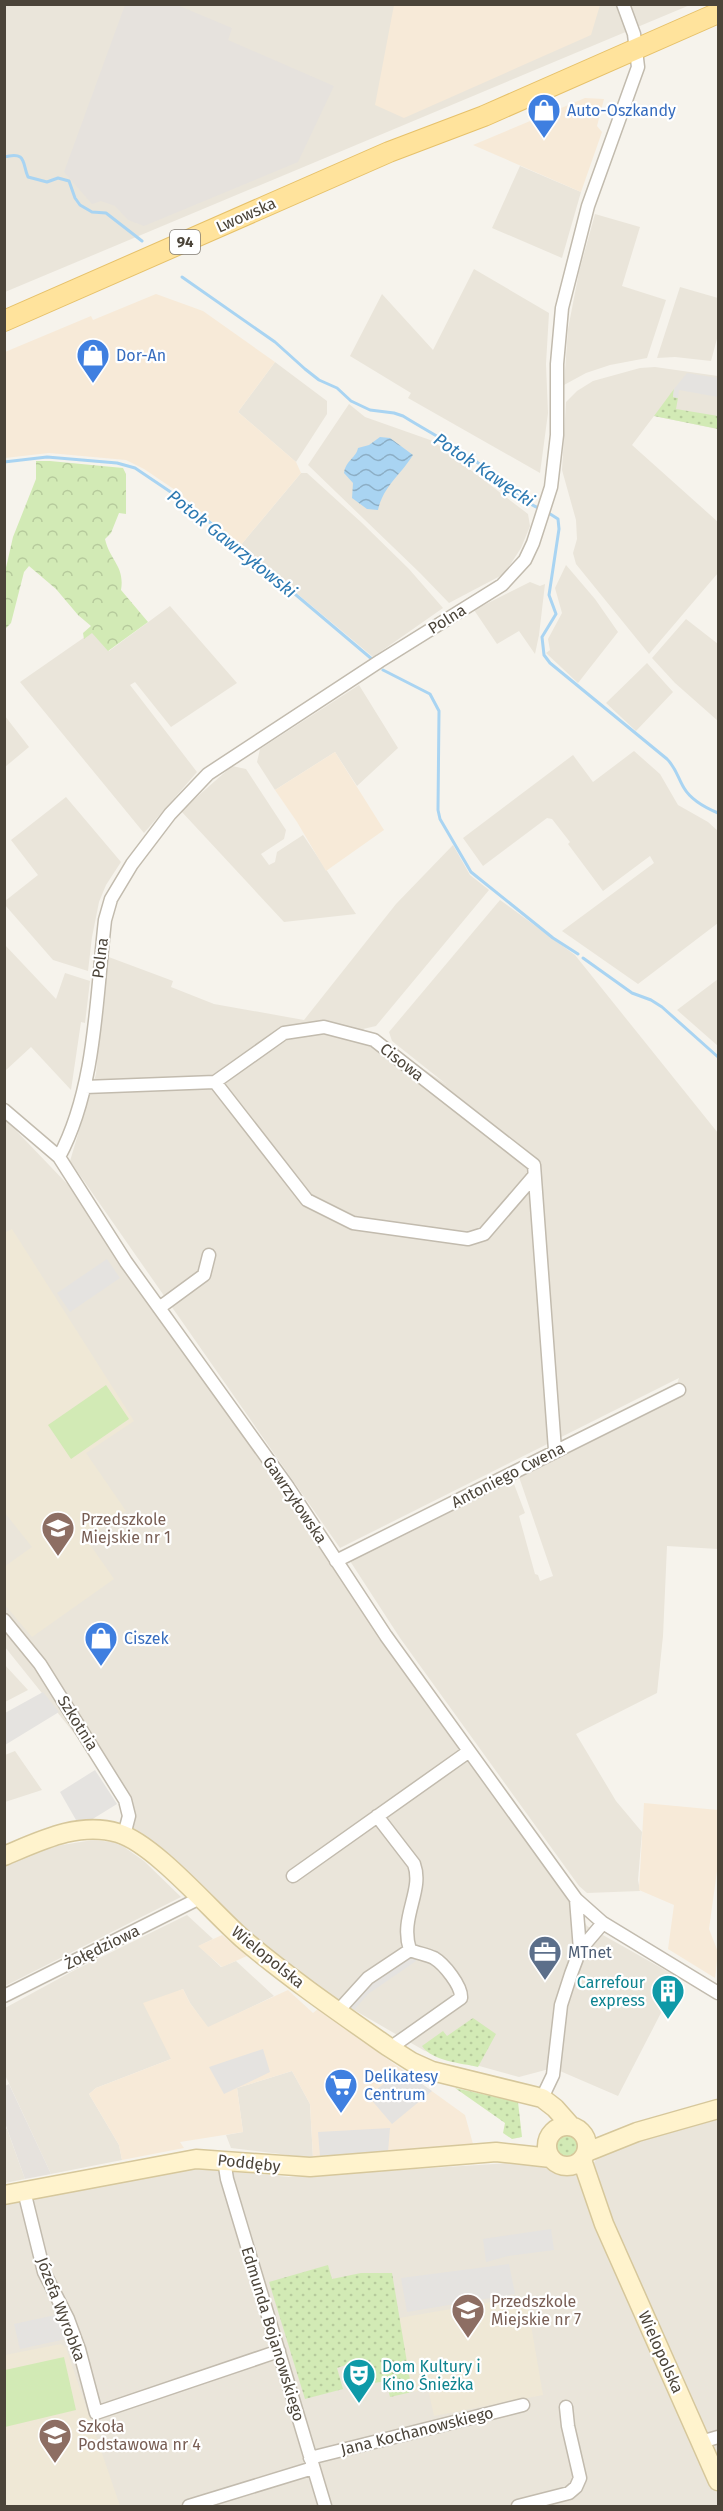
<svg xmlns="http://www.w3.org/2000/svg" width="723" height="2511" font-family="'Fira Sans',sans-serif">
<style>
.residential{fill:#eae5da}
.commercial{fill:#f7ead8}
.industrial{fill:#e6e2dd}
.education{fill:#efe8d6}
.grass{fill:url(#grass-dots)}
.forest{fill:url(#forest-crowns)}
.garden{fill:#d2eab5}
.parking{fill:#e5e3e0}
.water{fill:url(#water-waves)}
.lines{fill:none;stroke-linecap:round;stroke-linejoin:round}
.stream{stroke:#a9d4f2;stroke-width:3}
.street-casing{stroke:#c2bbae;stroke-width:15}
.secondary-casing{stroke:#d6c79b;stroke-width:21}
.primary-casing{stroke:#e6c16a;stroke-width:22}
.street{stroke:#fff;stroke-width:12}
.secondary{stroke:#fff3cd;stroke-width:18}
.primary{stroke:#ffe39c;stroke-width:20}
.labels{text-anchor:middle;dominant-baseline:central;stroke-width:4.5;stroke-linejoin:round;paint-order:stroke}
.shield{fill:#fff;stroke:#817c74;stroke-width:1.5}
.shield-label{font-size:15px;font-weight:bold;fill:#4b4439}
.shop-label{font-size:16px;fill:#366cbe;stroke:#fff;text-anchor:start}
.street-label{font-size:16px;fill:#4b4439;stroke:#fff}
.education-label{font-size:16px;fill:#785e54;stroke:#fff;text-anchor:start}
.service-label{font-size:16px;fill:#4e5e75;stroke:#fff;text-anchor:start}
.culture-label{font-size:16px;fill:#0d838f;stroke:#fff;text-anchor:end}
.water-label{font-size:18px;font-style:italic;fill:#2e7ab2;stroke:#fff}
</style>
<defs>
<pattern id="grass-dots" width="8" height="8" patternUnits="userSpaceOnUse" patternTransform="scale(1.5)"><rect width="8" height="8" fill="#d2eab5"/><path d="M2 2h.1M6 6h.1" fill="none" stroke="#b6ca9c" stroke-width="1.8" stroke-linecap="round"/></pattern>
<pattern id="forest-crowns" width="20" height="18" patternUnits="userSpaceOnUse" patternTransform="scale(1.5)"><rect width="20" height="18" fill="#d2eab5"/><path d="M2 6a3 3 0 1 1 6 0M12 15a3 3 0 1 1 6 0" fill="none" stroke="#b6ca9c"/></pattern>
<pattern id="water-waves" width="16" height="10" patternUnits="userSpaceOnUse" patternTransform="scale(1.5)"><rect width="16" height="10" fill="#a9d4f2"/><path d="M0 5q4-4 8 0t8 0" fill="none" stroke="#8caec5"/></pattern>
</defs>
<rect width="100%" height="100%" fill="#f6f3ec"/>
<path class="residential" d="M5,5H690L5,292Z
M520,166L581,192L562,258L492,228Z
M595,214L640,227L622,286L666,300L647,358L610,365L586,373L564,385L568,329L579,272Z
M474,269L549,313L546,364L548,413L540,473L408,398L411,393L350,356L382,294L433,350Z
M680,287L718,298V335L711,361L675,357L657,358Z
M275,362L327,401V414L296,462L238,412Z
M655,367L718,376V429L654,416L632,445L718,522V573L649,654L576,564L573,553L577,539L576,520L562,470L566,402L577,391L593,381L640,368Z
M349,404L365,417L433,441L528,514L530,526L521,548L504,574L449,603L420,573L308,465Z
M301,473H307L362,523L409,569L443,608L373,657L240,546Z
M566,565L595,599L618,632L578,683L546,653L550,650L548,639L562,613L555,588Z
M530,582L540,586L545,584L539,635L535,654L519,631L497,644L474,610Z
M170,606L237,683L171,727L135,682L130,685L197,772L144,833L20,682L92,632L109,651Z
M686,619L718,644V721L675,683L652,658Z
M647,663L673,692L636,731L606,703Z
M359,685L398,748L357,786L335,752L275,790L257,762L260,749Z
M5,716L29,747L5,767H4Z
M634,751L660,774L678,805L708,822L718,831V923L638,984L562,931L654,863L650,856L603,891L568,844L570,842L552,819L547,818L483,866L463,838L573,755L593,782Z
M232,766L246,769L286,830L284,839L261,854L269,865L275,862L277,852L303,835L356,914L284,922L181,811Z
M66,797L121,862L106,885L99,902L92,937L88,971L53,960L5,905V901L38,875L11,840Z
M453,845L470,875L489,890L376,1026L363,1029L446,1084L392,1041L389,1032L500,900L575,955L718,1133V1549L667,1546L663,1636L657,1693L576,1734L616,1801L642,1832L638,1880L640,1891L587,1893L579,1886L400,1638L350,1561L511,1482L514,1484L525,1513L519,1516L535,1574L538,1575L540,1581L553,1576L519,1477L672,1400L679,1378L340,1548L70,1161L96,1074L106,956L173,981L171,987L214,1004L304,1020L396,904Z
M5,945L56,999L65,973L90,981L85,1023L81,1022L71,1090L31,1047L5,1071Z
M718,979V1046L677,1010Z
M4,1118L73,1190L304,1512L548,1866L587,1926L679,1978L618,2096L553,2068L519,2077L425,2051L292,1974L136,1841L118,1788L5,1647Z
M4,1664L28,1690L5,1702H4Z
M15,1751L42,1790L5,1802V1755Z
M93,1840L113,1842L124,1847L144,1861L181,1897L5,1986V1865L50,1847Z
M187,1915L213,1939L199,1946L221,1967L236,1961L274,1996L208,2028L190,2003L183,1989L176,1992L171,2059L96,2088L89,2094L119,2145L122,2160L51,2174L5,2075V2008L73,1971Z
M292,2071L310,2104L313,2158L231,2148L226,2135L243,2132L237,2088Z
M718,2115V2506H5L4,2203L191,2168L289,2177L543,2161L567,2175L592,2166L601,2151Z
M4,2127L7,2129L25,2179L5,2183Z"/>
<path class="commercial" d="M394,5V4L600,5L591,35L404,118L375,105Z
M585,98L604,99L597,126L602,132L581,192L473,145Z
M156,294L203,311L275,362L238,412L296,462L301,473L240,546L178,492L144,469L126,460L49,453L5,458V352L91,316L93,320Z
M335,752L384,830L326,871L297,822L275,790Z
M644,1803L718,1810V1864L709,1929L718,1952L715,1978L668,1949L674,1905L639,1890Z
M222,1935L247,1956L222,1967L198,1946Z
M183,1989L190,2003L208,2027L288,1990L313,2013L318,2009L465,2115L473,2144L313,2158L310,2104L292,2071L237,2088L243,2132L180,2142L184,2148L122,2160L119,2145L89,2094L96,2088L171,2059L143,2003Z"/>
<path class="industrial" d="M125,5H177L232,28L228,40L334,86L298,162L144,226L128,220L115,206L101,201L92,204L64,172Z
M9,2084L51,2174L25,2179L5,2123V2086Z"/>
<path class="education" d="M12,1229L134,1421L86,1453L126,1511L86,1539L114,1579L32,1637L5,1605L4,1567L32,1547L5,1513L4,1233Z
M526,2296L543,2395L434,2416L428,2389L412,2392L399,2318Z
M61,2344L66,2348L120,2506H5V2355Z"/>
<path class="grass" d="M674,389L673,397L678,398L676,409L718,416V429L654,416Z
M473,2018L496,2034L478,2067C461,2063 432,2061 422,2046L443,2031L447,2036Z
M455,2088L518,2102L522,2137L512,2139L503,2133L505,2123Z
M555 2146a13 13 0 1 1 26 0a13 13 0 1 1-26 0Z
M328,2265L332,2279L361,2273H392L412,2392L390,2397L386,2381L374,2383L367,2366L355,2369L349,2364L337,2368L343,2389L305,2399L269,2282Z"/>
<path class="forest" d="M36,461H50L123,468L126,474V514L119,513L111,533L105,539C110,561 125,566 121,590L148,622L108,651L92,633L84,639L83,633L91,626L78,615L56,589L29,566L24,572L11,623L5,629V572L13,537L36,479Z"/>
<path class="garden" d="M106,1385L129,1419L71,1459L48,1425Z
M64,2357L76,2410L5,2427V2370Z"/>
<path class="parking" d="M687,373L718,378V397L679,390L678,398L673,397L674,389Z
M107,1259L120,1278L70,1312L57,1293Z
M43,1692L59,1712L5,1745V1713Z
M95,1770L117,1804L91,1820H76L60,1792Z
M412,1955L416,1961L368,1994L354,2010L348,2005L378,1977Z
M263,2049L270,2072L224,2094L209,2067Z
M402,2070L432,2091L392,2124L368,2096Z
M390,2128L388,2152L320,2156L318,2132Z
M551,2229L554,2250L508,2256L486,2262L483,2239Z
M509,2264L515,2294L407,2312L401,2278Z
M60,2314L66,2339L20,2349L14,2324Z"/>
<path class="water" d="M380,437L390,438L413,455C400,476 384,485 378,510L367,509L352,498L353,483L344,473C346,460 356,458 358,448L369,445Z"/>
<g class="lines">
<path class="stream" d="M4,157C27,151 22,163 28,177L47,182L58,178L69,181L75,198L80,205L92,212L106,213L142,241
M182,277L275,342L305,369L319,380L337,388L351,401L370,410L394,413L403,416C427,431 451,443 474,460C497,476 516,499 541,509
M4,462L47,457L117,463L135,468L187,503L373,660
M547,512L558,519L559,529L549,595L556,614L542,637L544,655L550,663L667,759C676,768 678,778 684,788C691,800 706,808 718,813
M383,670L430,694L439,711L438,810L440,819L471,872L553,938L578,954
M583,958L632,993L651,1000L662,1007L718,1057"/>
<defs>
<path id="street" d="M215,1082L307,1200L353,1223L468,1239L484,1234L534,1176
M85,1087L215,1082L284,1033L324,1027L374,1040L534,1165L555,1450
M4,1110L59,1157L126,1262L288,1487L386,1636L576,1899L603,1923L718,1993
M59,1157C96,1088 96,998 105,920L111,899L132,864L170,814L208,774L380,661L502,585L525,560L533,543L551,487L557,435V364L562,308L588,206L638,67L634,34L623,4
M159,1308L204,1275L209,1255
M336,1561L679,1390
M4,1620L40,1664L125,1800L129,1816L124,1835
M293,1876L468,1752
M576,1899L580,1950
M4,1996L200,1898
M338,2011L368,1978L410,1950C399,1917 424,1891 414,1864L377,1816
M390,2048L461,1998C462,1986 444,1964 434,1958C427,1955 418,1953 410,1950
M542,2098L553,2075L561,2005L571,1974L580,1950L603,1923
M224,2160L227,2179L325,2506
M24,2191L44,2272L68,2319L79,2349L96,2413L279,2351
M701,2442L718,2437
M310,2458L523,2405
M189,2506L313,2468
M518,2506L569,2493L576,2487L580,2478L568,2426L566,2407"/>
<path id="secondary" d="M4,1856C40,1841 79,1821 118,1833C155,1844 212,1912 243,1939C289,1978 340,2013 390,2048L412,2062L432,2071L542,2098L555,2108L571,2126
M547 2146a20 20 0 1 1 40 0a20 20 0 1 1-40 0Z
M587,2152L637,2132L718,2109
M582,2160L604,2224L718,2481
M4,2195L196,2159L310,2167L496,2152L551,2158"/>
<path id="primary" d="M4,321L389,152L484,116L718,13"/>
</defs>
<use href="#street" class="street-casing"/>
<use href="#secondary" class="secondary-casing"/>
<use href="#primary" class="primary-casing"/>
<use href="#street" class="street"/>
<use href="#secondary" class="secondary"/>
<use href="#primary" class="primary"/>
</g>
<defs>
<symbol id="shop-pin" viewBox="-11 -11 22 30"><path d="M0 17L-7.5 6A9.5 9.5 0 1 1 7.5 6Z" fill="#3f7fe0" stroke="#fff"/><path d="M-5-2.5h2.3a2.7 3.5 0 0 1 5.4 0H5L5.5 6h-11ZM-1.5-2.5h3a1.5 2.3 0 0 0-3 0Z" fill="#fff"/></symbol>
<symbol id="school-pin" viewBox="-11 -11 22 30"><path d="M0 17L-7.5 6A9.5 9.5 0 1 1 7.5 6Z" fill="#8d6e63" stroke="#fff"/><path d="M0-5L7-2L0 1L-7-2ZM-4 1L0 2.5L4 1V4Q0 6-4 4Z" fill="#fff"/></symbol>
<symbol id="office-pin" viewBox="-11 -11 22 30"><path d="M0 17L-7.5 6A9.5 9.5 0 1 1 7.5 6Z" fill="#5c6f8a" stroke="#fff"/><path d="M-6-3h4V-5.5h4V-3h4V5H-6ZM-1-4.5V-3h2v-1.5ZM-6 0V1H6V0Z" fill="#fff"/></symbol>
<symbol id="building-pin" viewBox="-11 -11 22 30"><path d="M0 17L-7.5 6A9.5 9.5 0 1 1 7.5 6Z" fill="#0f9aa8" stroke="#fff"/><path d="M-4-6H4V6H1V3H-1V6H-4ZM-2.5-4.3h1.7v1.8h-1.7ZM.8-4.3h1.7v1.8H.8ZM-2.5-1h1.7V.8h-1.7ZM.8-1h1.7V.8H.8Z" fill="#fff"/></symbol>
<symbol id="supermarket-pin" viewBox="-11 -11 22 30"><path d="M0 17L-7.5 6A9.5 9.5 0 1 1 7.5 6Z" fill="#3f7fe0" stroke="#fff"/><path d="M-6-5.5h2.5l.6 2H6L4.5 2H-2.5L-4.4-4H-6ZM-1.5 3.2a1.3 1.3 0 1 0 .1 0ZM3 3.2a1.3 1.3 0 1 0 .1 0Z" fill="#fff"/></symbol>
<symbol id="theatre-pin" viewBox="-11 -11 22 30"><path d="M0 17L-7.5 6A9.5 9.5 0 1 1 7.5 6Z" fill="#0f9aa8" stroke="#fff"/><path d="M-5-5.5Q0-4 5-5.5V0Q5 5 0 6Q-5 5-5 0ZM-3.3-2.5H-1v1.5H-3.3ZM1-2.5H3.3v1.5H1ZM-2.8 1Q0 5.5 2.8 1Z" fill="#fff"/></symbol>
</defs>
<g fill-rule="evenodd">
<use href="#shop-pin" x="525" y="91" width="38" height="52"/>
<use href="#shop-pin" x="74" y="336" width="38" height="52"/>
<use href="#school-pin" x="39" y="1509" width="38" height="52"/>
<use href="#shop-pin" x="82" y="1619" width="38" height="52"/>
<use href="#office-pin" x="526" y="1933" width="38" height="52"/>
<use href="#building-pin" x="649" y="1972" width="38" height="52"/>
<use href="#supermarket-pin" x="322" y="2066" width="38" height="52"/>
<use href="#school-pin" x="449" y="2291" width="38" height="52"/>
<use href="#theatre-pin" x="340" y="2356" width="38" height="52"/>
<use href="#school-pin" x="36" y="2416" width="38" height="52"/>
</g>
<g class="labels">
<rect class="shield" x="170" y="230" width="30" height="24" rx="4.5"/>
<g class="shield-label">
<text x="185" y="242">94</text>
</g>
<g class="shop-label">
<text x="567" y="110">Auto-Oszkandy</text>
<text x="116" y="355">Dor-An</text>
<text x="124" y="1638">Ciszek</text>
<text x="364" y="2076">Delikatesy<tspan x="364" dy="18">Centrum</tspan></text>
</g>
<g class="street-label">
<text transform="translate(246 215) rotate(-24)">Lwowska</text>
<text transform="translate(447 619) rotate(-32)">Polna</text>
<text transform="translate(100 958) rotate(-83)">Polna</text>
<text transform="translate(402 1062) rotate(38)">Cisowa</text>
<text transform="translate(508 1475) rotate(-27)">Antoniego Cwena</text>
<text transform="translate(295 1500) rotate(56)">Gawrzyłowska</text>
<text transform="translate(78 1723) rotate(58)">Szkotnia</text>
<text transform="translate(102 1947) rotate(-26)">Żołędziowa</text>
<text transform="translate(268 1957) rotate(39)">Wielopolska</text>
<text transform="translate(249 2163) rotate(6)">Poddęby</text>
<text transform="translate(61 2309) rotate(69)">Józefa Wyrobka</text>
<text transform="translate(273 2334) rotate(73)">Edmunda Bojanowskiego</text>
<text transform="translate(661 2352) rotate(66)">Wielopolska</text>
<text transform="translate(417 2431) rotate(-14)">Jana Kochanowskiego</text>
</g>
<g class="education-label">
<text x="81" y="1519">Przedszkole<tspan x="81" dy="18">Miejskie nr 1</tspan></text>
<text x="491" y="2301">Przedszkole<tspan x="491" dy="18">Miejskie nr 7</tspan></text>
<text x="78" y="2426">Szkoła<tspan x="78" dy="18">Podstawowa nr 4</tspan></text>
</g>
<g class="service-label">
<text x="568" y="1952">MTnet</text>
</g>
<g class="culture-label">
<text x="645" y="1982">Carrefour<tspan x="645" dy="18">express</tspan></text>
<text x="382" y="2366" text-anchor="start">Dom Kultury i<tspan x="382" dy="18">Kino Śnieżka</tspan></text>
</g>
<g class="water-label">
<text transform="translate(484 470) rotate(34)">Potok Kawęcki</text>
<text transform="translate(232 544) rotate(39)">Potok Gawrzyłowski</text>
</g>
</g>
<rect width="723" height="2511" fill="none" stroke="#4b4439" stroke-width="12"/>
</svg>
